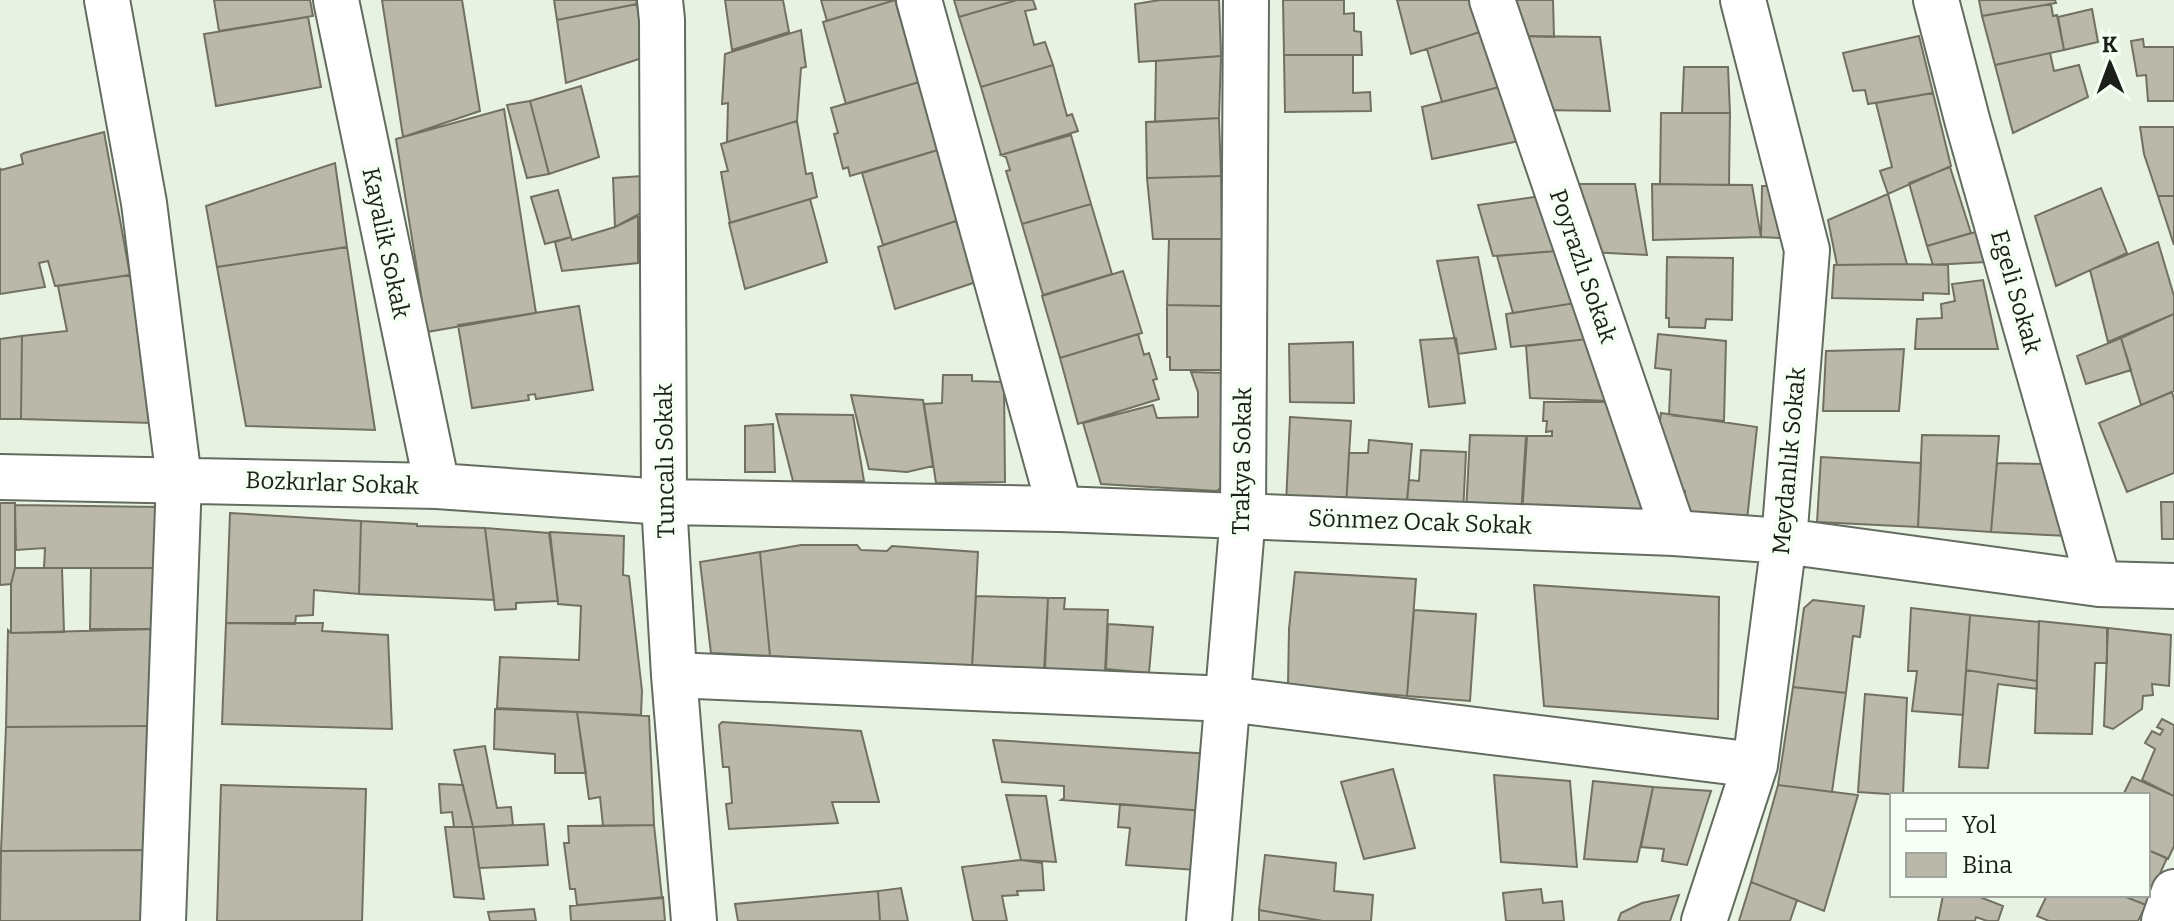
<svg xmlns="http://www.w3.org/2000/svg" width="2174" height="921" font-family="Bitter,serif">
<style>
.building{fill:#bab8a8;stroke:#727161;stroke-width:2}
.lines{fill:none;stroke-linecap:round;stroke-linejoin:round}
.minor-casing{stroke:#636c5f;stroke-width:48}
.minor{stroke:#fff;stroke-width:44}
.labels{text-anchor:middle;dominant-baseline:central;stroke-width:8;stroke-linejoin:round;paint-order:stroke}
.street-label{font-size:24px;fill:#1c1f1a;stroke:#f6fff3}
</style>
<rect width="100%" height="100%" fill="#e8f2e3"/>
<path class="building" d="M214,0H310L313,16L219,31Z
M382,0H462L480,111L403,137Z
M554,0H636L637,4L557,20Z
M725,0H783L789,32L732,50Z
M821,0H895L827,21Z
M895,0L919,82L846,104L823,22Z
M954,0H1017L959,17Z
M1017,0H1033L1036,9L1025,11L1034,45L1045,42L1053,65L981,87L959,17Z
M1160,0H1219L1221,56L1139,62L1135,4Z
M1283,0H1344V14L1354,13V31L1361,32L1362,55H1284Z
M1397,0H1473L1483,31L1411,54Z
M1515,0H1553L1554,37L1517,36Z
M1979,0H2055L2056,3L1982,16Z
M637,4L645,57L566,83L557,20Z
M2051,4L2053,16L2057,15L2064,50L1995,65L1982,16Z
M2092,9L2098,42L2064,50L2058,17Z
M308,17L321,87L216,106L204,34Z
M801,30L806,67L801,68L797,121L727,142L728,103L722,104L725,54Z
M1483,31L1503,86L1442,102L1427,49Z
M1517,36L1600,37L1610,111L1537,110Z
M1919,36L1933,93L1868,104L1865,90L1853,91L1843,53Z
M2143,39L2144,47H2174V101H2148L2146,75L2137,76L2131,41Z
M2050,53L2054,71L2079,65L2088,97L2013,133L1995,65Z
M1284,55H1353V93L1370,92L1371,111L1285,112Z
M1221,56L1219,118L1155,122L1156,61Z
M1053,65L1067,116L1072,114L1078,131L1001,155L981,87Z
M1684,67H1728L1730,113H1682Z
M919,82L938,150L850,176L848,167L843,169L834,134L838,133L831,108Z
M581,86L599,157L549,174L530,101Z
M1503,86L1519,141L1432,159L1422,107Z
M1933,93L1951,166L1888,194L1880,171L1892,167L1876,103Z
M530,101L549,174L527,178L507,105Z
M504,109L536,313L427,332L396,139Z
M1661,113H1730L1729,185L1660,184Z
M1219,118L1221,176L1147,178L1146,122Z
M797,121L806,174L812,173L817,197L730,223L721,172L728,171L721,144Z
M2140,127H2174V196H2158L2144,154Z
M104,132L130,275L55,286L48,261L39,263L45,287L0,294V168L1,170L23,164L21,155L24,153Z
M1071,135L1091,204L1022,224L1006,171L1010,170L1006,157L1001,155Z
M938,150L959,220L883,245L862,173Z
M335,163L347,247L217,267L206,206Z
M1950,167L1971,233L1927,246L1909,183Z
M642,176L643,212L615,227L613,178Z
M1221,176L1222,239H1153L1147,178Z
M1573,184H1635L1647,255L1589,252Z
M1652,184L1752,185L1761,237L1653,240Z
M1762,186H1784L1781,238L1761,237Z
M2101,188L2127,253L2056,286L2035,216Z
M558,190L571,237L545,244L531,197Z
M1888,194L1907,264L1837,265L1828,220Z
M1541,196L1557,251L1493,256L1478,205Z
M2158,196H2174V245Z
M810,199L827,262L745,289L729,223Z
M1091,204L1112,274L1043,295L1022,224Z
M638,216V263L562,271L555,242L571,237L572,240L615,227Z
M956,221L976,282L895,309L878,247Z
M1979,231L1986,262L1933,265L1927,246Z
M1169,239H1222L1221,306L1167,305Z
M2158,242L2174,296V314L2108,342L2090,270Z
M347,247L375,430L246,426L217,267Z
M1557,251L1575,303L1513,313L1497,256Z
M1478,257L1496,349L1458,354L1437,261Z
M1667,257L1733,258L1732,320L1706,319L1705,328L1669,327V318H1666Z
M1907,264L1948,265L1949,294L1923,293V300L1832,298L1834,265Z
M1123,271L1142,333L1060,358L1042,296Z
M130,275L147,368L152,423L21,419L22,336L67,331L58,286Z
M1983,280L1998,349H1915L1917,319L1942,318L1941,304L1955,301L1952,284Z
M1575,303L1588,339L1511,347L1506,314Z
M1167,305L1221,306V370H1170V357H1167Z
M579,306L593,390L536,399L535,394L528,395L529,400L472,408L458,325Z
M2174,314V391L2141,405L2121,338Z
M1138,334L1144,355L1149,353L1157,379L1153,380L1159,399L1078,424L1060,358Z
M1658,334L1726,341L1724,421L1669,415L1671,370L1655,368Z
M22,336L21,419H0V339Z
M1456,338L1465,403L1429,407L1420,340Z
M2121,338L2131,370L2086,384L2077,356Z
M1588,339L1611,401L1530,398L1526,346Z
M1353,342L1354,403L1290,402L1289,344Z
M1904,349L1899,411H1823L1826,351Z
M1191,372L1224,373L1225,484L1217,491L1101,484L1083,423L1153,405L1157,418L1198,417V392Z
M943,375H972V381L1004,382L1005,482L936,483L924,404L942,403Z
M2172,392L2174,399V473L2127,492L2099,423Z
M851,395L923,400L933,466L907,472L869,469Z
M1544,402H1614L1652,519L1522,516L1527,436H1552V431L1546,432L1547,421H1543Z
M1661,413L1757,427L1747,520L1690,519L1684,500L1685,491H1681L1659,426Z
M776,414L853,415L864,481H793Z
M1290,417L1351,421L1346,508L1286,504Z
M773,424L775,472H745V426Z
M1470,435L1526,436L1521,516L1466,513Z
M1922,435L1999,436L1991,532L1918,527Z
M1369,440L1412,444L1406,512L1346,508L1349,453H1368Z
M1421,450L1466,452L1463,515L1406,512L1409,480L1419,481Z
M1821,457L1921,463L1918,527L1817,522Z
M1997,463L2049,464L2067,536L1991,532Z
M2161,502H2174V539H2162Z
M0,503H15V568L11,584L0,585Z
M15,505L159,507L158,568H44L45,548L16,550Z
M230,513L361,521L359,594L314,590L313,615L296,616L295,624L226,623Z
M361,521L417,524V526L485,528L494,600L359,594Z
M485,528L549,533L558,601L516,603V609L495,610Z
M550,532L624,536L623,575L629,576L642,691L641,715L497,708L500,657L579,660L581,606L558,604Z
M801,545H857L861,550L887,551L892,546L978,552L972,667L770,656L760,552Z
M760,552L770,656L711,653L700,562Z
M15,568H62L64,632L11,633V584Z
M91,568H156L153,629H90Z
M1295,572L1416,579L1407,696L1288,686L1289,629Z
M1534,585L1719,597L1718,719L1544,706Z
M976,596L1048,598L1044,671L972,668Z
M1048,598H1065L1064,609L1108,610L1105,672L1045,669Z
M1813,600L1864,606L1860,637L1853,636L1846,693L1793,687L1804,608Z
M1911,608L1970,615L1963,715L1912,711L1917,671H1908Z
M1414,610L1476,614L1470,701L1407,696Z
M1970,615L2039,622L2037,681L1966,670Z
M2039,621L2107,628V663H2095L2092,734L2035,733Z
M226,623H323L322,631L388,635L392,729L222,724Z
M1108,624L1153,627L1149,673L1106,669Z
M2108,628L2171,635L2169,686L2152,684L2153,695L2143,696L2142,709L2113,729L2104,726Z
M154,629L151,726L6,727L8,630L11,633Z
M1966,670L2037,681V689L1998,684L1988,768L1959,767Z
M1793,687L1846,693L1832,792L1778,785Z
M1865,694L1907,698L1903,795L1858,792Z
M495,709L577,712L586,773H555V754L494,749Z
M577,712L649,716L654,825L603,826L600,797L589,799Z
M2162,719L2174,725V796L2142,780L2155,749L2145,743L2152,731L2160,735L2163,730L2157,727Z
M722,722L861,731L879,802H832L838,823L729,829L726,804L732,803L729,767H723L719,725Z
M151,726L147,850L1,851L6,727Z
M993,740L1211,754L1203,811L1061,800L1064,798V786L1002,782Z
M485,746L497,808L511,807L513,825L473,827L454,750Z
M1393,769L1415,848L1364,859L1341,782Z
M1494,775L1570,781L1577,867L1501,862Z
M2132,777L2174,796V846L2168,859L2148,850V795H2123Z
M1593,781L1653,787L1637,862L1584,859Z
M439,784L463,785L473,827H454L452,812L441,813Z
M221,785L366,789L362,921H217Z
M1778,785L1858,795L1824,911L1751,882Z
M1653,787L1711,791L1687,865L1662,861L1664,849L1641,847Z
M1006,795L1046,796L1056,862L1021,860Z
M1120,804L1203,811L1196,870L1126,865L1130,828L1118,827Z
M544,824L548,865L479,868L473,827Z
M654,825L662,898L577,905L575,889H570L564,843H569L568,826Z
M445,827H473L484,899L454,897Z
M147,850L145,921H0L1,851Z
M2148,850L2167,858L2146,905L2121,895H2148Z
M1265,855L1336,863L1334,891L1373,895L1371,921H1323L1259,910Z
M1021,860L1042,863L1044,890L1017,891L1018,895L1002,896L1007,921H973L962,867Z
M1751,882L1797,900L1790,921H1739Z
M901,888L908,921H880L878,891Z
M1541,889L1543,903L1562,901L1564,921H1506L1503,893Z
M878,891L880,921H738L735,904Z
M1679,895L1670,921H1618L1621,913L1642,903Z
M1943,895H1975L2003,906L1998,921H1987L1976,917L1975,921H1938Z
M2047,895H2121L2146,905L2138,921H2049L2037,916Z
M663,897L665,921H571L570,906Z
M534,909L536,921H490L488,912Z
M1259,910L1316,920V921H1259Z"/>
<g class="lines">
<defs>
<path id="minor" d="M107,0L144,203L179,479L163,921
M336,0L437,486
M660,0L662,20L664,502L674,675L694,921
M919,0L1060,509
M1492,0L1674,533
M1936,0L1968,123L2099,584
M0,477L437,486L664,502L1060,509L1674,533L1784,541L2099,584L2174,586
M674,675L1228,699L1755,765
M1209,921L1243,515L1246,0
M1704,921L1755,765L1784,541L1807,250L1743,0
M2164,921L2174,892"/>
</defs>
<use href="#minor" class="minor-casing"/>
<use href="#minor" class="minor"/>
</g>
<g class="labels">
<g class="street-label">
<text transform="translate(386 243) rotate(78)">Kayalik Sokak</text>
<text transform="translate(1583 266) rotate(71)">Poyrazlı Sokak</text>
<text transform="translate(2016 292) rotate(74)">Egeli Sokak</text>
<text transform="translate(665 461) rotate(-91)">Tuncalı Sokak</text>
<text transform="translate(1242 461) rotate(-89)">Trakya Sokak</text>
<text transform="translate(1789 461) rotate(-85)">Meydanlık Sokak</text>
<text transform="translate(332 483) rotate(2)">Bozkırlar Sokak</text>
<text transform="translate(1420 522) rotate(2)">Sönmez Ocak Sokak</text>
</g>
</g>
<rect x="1890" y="793" width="260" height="104" fill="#f6fff3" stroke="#9fa59c" stroke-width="2"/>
<rect x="1906" y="819" width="40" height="12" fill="#ffffff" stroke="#9fa59c" stroke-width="2"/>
<text x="1962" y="833" font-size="24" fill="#1c1f1a">Yol</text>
<rect x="1906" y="853" width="40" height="24" fill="#bab8a8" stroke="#9fa59c" stroke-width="2"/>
<text x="1962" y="873" font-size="24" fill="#1c1f1a">Bina</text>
<g transform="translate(2110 64) rotate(359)" stroke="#f6fff3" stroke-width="6" paint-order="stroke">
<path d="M0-6L14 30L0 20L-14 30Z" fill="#1c1f1a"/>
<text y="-12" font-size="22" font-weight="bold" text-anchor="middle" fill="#1c1f1a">K</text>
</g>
</svg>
